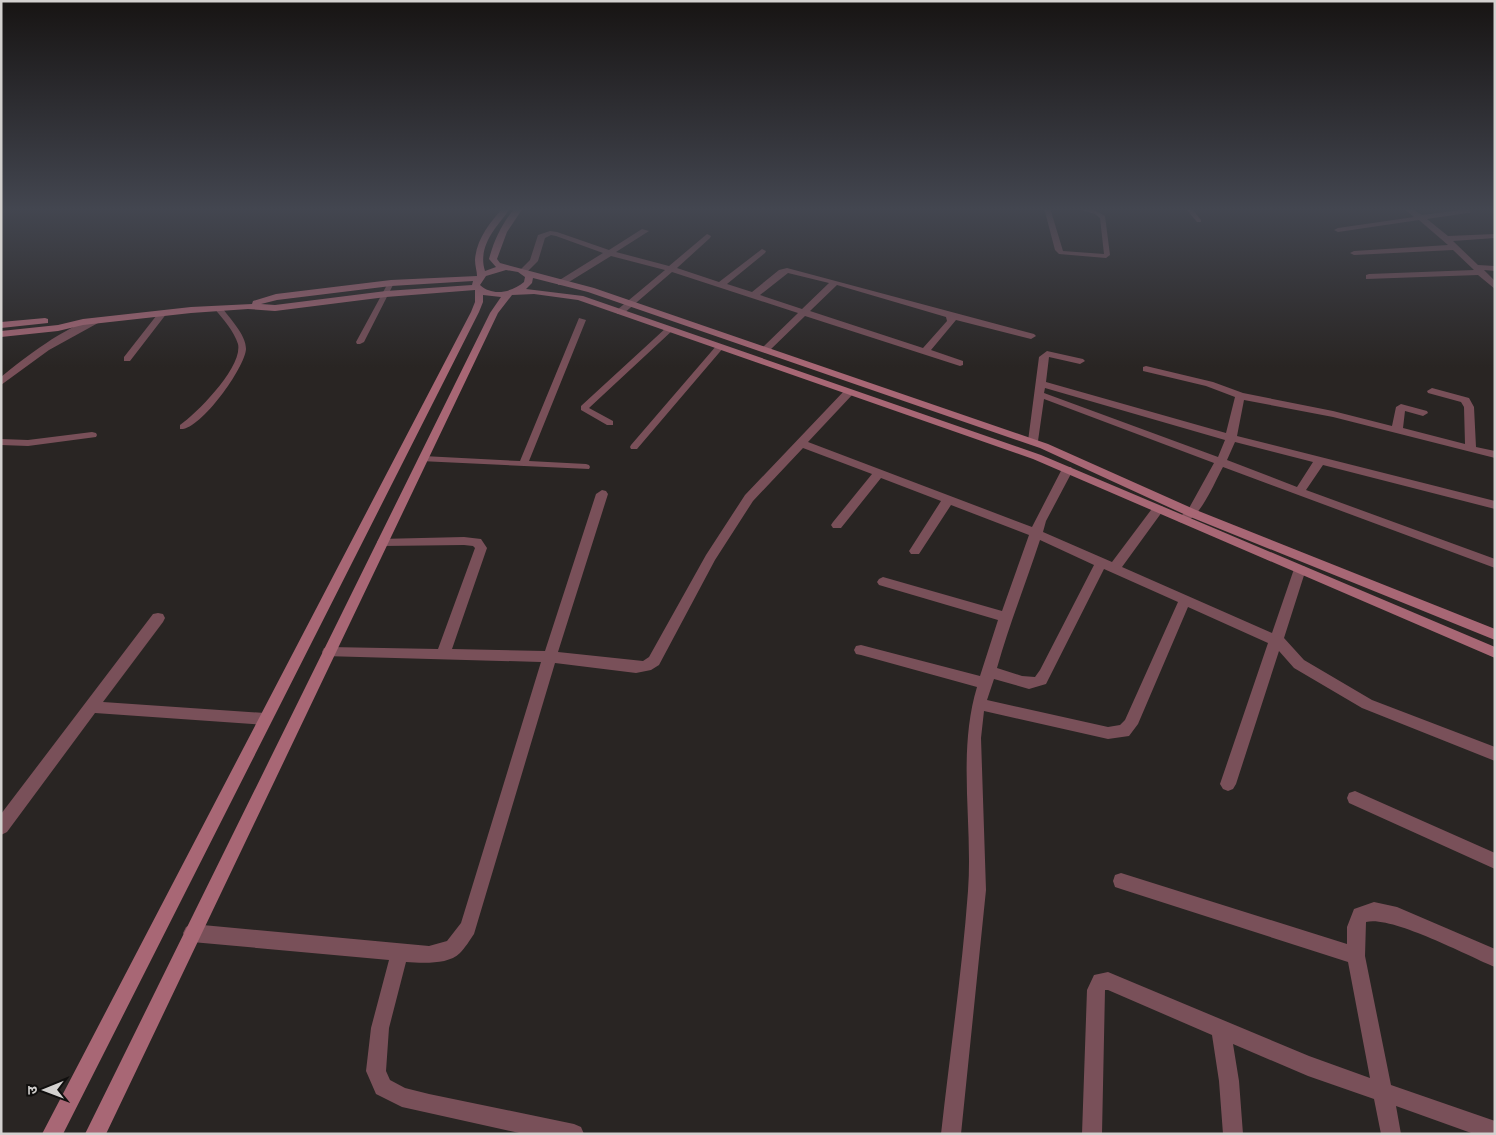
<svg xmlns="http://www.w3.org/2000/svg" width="1496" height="1135" font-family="Figtree,'Noto Sans Devanagari',sans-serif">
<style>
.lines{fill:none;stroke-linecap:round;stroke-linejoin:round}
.lane{fill:#795059;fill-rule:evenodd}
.street{fill:#795059;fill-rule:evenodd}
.secondary{fill:#a86775;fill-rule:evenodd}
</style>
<rect width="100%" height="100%" fill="#292523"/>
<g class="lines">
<path class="lane" d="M1044,208H1050L1063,251L1104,254L1100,218L1095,214L1074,208C1085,207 1096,210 1105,216L1110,255L1106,258L1059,254L1055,250Z
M1185,208H1191L1201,220V222H1197Z
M391,281L394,283L364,342L360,344H357L356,342L388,283Z
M215,306H221C229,318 246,334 246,349C245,368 199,432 180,429V425C197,413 243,367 238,344C234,331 223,319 214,308Z
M160,311L167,313L130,361H124V357Z
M579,318L586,320L529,461L586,464L589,465L590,467L589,469L420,461L419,459L423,456L520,461Z
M667,327L674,329L589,408L613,421V425H607L581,410V406Z
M717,345H720L724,347L637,449H631L630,447L631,445Z"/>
<path class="street" d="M1403,208H1411L1422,215L1470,209V213H1467L1427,219L1448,236L1495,234V238L1453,241L1478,265L1495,266V271L1484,270L1495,281V289L1478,275L1366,279V275L1369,274L1474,270L1453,250L1354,255L1350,253L1354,251L1448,245L1419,220L1338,232L1334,230L1338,228L1414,217Z
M642,229L649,231L616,252L669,266L707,234L711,236L710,238L677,268L719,282L762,249L766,251L765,253L727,284L752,292L779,270L787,268L1034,334L1036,336L1031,339L956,320L931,350L963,361V365L960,366L805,316L768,352L765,353L760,350L762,348L798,313L672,272L623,314H617V310L665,270L611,256L564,285H558V281L603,253L556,236L551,235L545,238L538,261L526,273L519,271L530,260L538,235L550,231L557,232L609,250ZM788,273L829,283L802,309L760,295ZM837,285L946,317L947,321L923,348L810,311Z
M95,318L98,319V323L49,350L1,385V377C27,356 63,328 95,318Z
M1047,351L1083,359L1085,361L1080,364L1049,357L1046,382L1226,433L1235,397L1206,386L1143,371V367L1146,366L1213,382L1243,393L1333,411L1392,426L1396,407L1401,404L1427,411L1428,413L1423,416L1405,411L1403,428L1465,444L1464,407L1461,402L1428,393L1427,391L1432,388L1469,398L1474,407L1476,447L1495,451V458L1333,417L1244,400L1237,436L1495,501V509L1323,465L1306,490L1495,559V568L1223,467C1215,481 1197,527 1179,522L1177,519L1188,510L1214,463L1044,399L1038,441L1033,444L1029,443L1028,441L1039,357ZM1045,388L1225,440L1218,457L1044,393ZM1235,442L1313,462L1297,487L1227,460Z
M849,389L854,392L853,394L808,442L1032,527L1063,467H1071L1073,470L1046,521L1043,532L1112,562L1154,506H1162L1164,509L1162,512L1122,567L1272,633L1294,569L1296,566H1304L1306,569L1284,638L1304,660L1372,700L1495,747V761L1362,708L1294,668L1279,651L1236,784L1233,789L1228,791L1223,789L1220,784L1268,643L1188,607L1138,724L1129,736L1108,739L984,711L981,738L986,890L961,1134H941C950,1053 962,972 968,891C973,823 957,754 977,687L861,655L856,654L854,650L856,646L861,645L980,676L998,620L879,585L877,582L879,579L883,577L1002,611L1029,535L951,505L919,554H911L909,551L911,548L941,501L881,478L841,528H833L831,525L833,522L872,474L803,448L753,501L715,560L659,665L651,670L636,673L555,663L474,934C470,940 465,948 460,953C448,965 422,963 406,962L389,1028L386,1071L390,1080L405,1088L429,1094L574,1124L581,1127L584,1134H524L402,1107L376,1094L366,1071L371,1028L389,960L192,942L186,939L183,933L186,927L192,924L429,946L447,941L461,923L541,662L324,656L322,652L324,648L329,647L438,649L475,548L473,546L464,545L383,546L379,545L377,542L379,539L464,537L481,539L487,548L452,649L545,651L596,494L602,490L606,491L608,494L558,652L643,661L649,657L706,555L745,495L845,390ZM1040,540L1094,565L1040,670L1035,677L1022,676L997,668C1009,625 1026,583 1040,540ZM1104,569L1178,602L1125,720L1120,725L1108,727L987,700L994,679L1029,689L1046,684Z
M92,432L96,433L97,435L96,437L28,446L1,445V439L28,440Z
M158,613L163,614L165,618L163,622L103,702L265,713L270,715L272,719L270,723L265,725L95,713L7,832L1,835V814L153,614Z
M1355,791L1495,853V869L1349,803L1347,798L1349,793Z
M1121,873L1347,944V927L1354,909L1374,902L1397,907L1495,949V967C1468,956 1391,915 1366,922L1365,956L1391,1085L1495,1121V1134H1474L1396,1106L1401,1134H1381L1374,1099L1308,1076L1233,1044L1239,1081L1243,1134H1223L1219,1081L1212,1035L1108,990H1105L1102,1134H1082L1087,990L1094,975L1108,972L1309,1056L1370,1078L1348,962L1121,889L1115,887L1113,881L1115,875Z"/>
<path class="secondary" d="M503,208H511C497,226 477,246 485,271L496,267L489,259C494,240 502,223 515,208H523L507,232L497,259L500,263L594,288L1048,444L1196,510L1495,629V640L1188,516L1040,448L588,292L533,278L532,283L526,289L583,296L1041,455L1495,647V658L1033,459L578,300L534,294L512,295L498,313L106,1134H85L490,313L501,297L483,295V302L479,312L63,1134H42L471,312L475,302V290L386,297L275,311L248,309L191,313L83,325L58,331L1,337V331L58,325L83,319L191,307L252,304L253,301L276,294L391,280L477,276C477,271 475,266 475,260C476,240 490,222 503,208ZM506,270L518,272L525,277L524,282C512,292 493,297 480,285L486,276ZM473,281L472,285L386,291L275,305L261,304L277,300L391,286Z
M45,318L48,319V323L1,328V322Z"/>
</g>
<linearGradient id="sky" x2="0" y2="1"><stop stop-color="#171413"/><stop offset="0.57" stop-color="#434650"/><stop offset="1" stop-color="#434650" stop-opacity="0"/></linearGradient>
<rect width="1496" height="367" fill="url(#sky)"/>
<rect width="1496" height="1135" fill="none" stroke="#d3d1cf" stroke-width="5"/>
<g transform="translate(45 1090) rotate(269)" stroke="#100f0e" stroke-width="4" paint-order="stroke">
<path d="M0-4L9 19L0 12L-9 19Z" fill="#d3d1cf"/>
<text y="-8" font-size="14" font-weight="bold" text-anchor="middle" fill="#d3d1cf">उ</text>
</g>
</svg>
